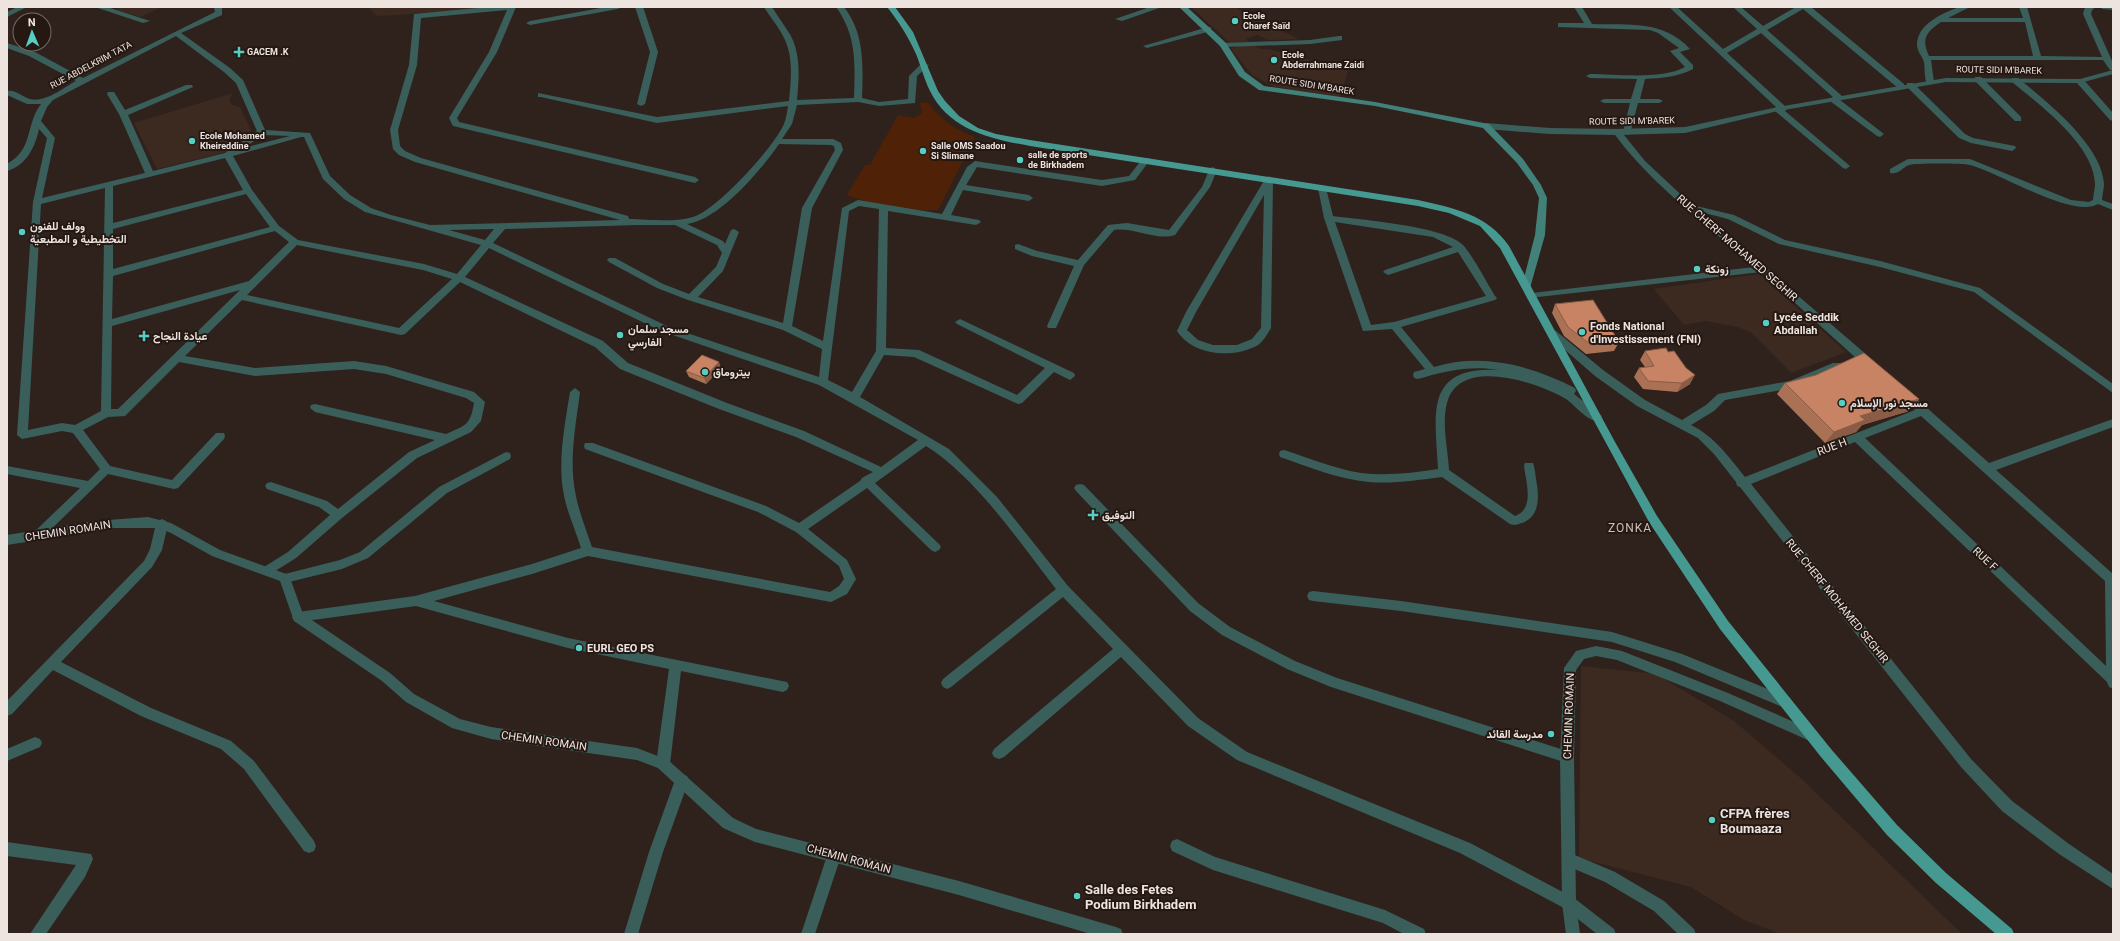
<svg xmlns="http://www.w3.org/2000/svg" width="2120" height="941" font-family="Roboto,Vazirmatn,sans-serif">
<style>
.built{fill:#3c2a21}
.green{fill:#4f2107}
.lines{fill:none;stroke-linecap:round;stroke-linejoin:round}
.minor{fill:#3a5f5b;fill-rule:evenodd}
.tertiary{fill:#3a5f5b;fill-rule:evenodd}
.secondary{fill:#42807a;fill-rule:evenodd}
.primary{fill:#469991;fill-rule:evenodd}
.wall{fill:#ab7155}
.shaded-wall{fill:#8b5c45}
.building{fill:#c78363;stroke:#8b5c45}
.poi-dot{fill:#56cec3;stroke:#251813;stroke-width:1.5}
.labels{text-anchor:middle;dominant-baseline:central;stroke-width:4;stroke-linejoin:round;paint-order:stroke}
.far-poi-label{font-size:9px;font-weight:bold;fill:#ede4e0;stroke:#251813;text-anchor:start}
.far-street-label{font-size:9px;fill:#ede4e0;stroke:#251813}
.poi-label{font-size:11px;font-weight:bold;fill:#ede4e0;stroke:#251813;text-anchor:start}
.street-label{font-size:11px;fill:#ede4e0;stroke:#251813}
.neighbourhood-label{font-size:12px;letter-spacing:1px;fill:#cebdb5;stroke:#251813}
.near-poi-label{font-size:13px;font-weight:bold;fill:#ede4e0;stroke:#251813;text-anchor:start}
</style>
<rect width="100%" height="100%" fill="#2f221c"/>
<path class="built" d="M123,7H162L140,17L116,10Z
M368,7H501L497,9L377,16Z
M1191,7H1234L1299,39L1269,40L1257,35L1246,39L1248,42L1230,43Z
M1252,44L1260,49H1268L1348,71L1340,97L1275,87L1252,75L1231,49L1238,46Z
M233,93L229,99L232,105L240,107L251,130L230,151L157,169L134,123Z
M1759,274L1846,352L1791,373L1752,333L1738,327L1706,321L1684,325L1654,289Z
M1581,666L1656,674L1734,721L1804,781L1962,934H1781L1744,920L1691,887L1579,858Z"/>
<path class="green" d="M928,102C940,120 956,130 975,137L938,210C911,212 872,205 847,195L865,165H870L898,115L914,118L922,113L920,103Z"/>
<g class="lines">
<path class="minor" d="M17,7H27L7,17V12Z
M95,7H107L150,21L143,23Z
M214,7H222V15L181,33L230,68L243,80L265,130L310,133L330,176L350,195L371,208L391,215L430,225L620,220L415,162L399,155L393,149L390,130L409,65L414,14L488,7H516L497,52L457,118L459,122L695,177L699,180L695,183L453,126L449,118L489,52L507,10L421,18L417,65L398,130L400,146L405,151L421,158L628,216L629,219C647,219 675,223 693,217C717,210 774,147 784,124C786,119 787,112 788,106L657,123L541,97H538V93L657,117L789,101C791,79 794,56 783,36C778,26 770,17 764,7H772C778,17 785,26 791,36C801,56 799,79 797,100L854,98C855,63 857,36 836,7H844C865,34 863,66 862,98L879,102L908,99L909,76L922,63L929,65L917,76L915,103L879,106L858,102L797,105L792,124L782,139H833L841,143L843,150L812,208L792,326L823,341L842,208L858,200L942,214L967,167L975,161L1102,180L1129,176L1143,158H1149L1150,160L1135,180L1102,186L977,167L966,185L1029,195L1033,198L1029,201L963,190L951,215L979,220L981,222L976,225L888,211L886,348L919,350L1017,395L1045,368L957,324L955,322L960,319L1074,373L1075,376L1070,380L1054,372L1022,403L1018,404L914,357L884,355L860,397L949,449L997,497L1068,586L1198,718L1247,752L1470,843L1574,898L1614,929L1616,934H1597L1564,908L1460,853L1237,760L1188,726L1121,657L1004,757L999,759L994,757L992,753L994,749L1113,649L1063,597L951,687L947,689L943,687L941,683L943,679L1056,589C1020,543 976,477 926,446L875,483L939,544L941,547L939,550L935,552L931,550L867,488L808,529L847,560L856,579L847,594L831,602L588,556L532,574L434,601L568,638L787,682L789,686L787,690L783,692L681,671L670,764L668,768L663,770L658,768L656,764L669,669L568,648L416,606L298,622L294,621L292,617L294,613L298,612L415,596L532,564L581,548C575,529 566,510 563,490C558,457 565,424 570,392L575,388L580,392C576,424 569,458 575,491C578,510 586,529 592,547L830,592L839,586L844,579L839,566L796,532L758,512L585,449L584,446L585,443H593L766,506L799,523L860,481L862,478L873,472L796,437L719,409L620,369L595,347L460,282L405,334L401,335L242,300L185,356L255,368L354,361L386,366L474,392L485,402L481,421L471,432L417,458L342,518L296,558L272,573L268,575L264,573L262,570L264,567L288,552L330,515L319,507L267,489L265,486L267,483L271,482L327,501L338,509L409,452L435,440L315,412L310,408L311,405L315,404L446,434C466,425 470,426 474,403L466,398L386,374L354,369L255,376L179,362L125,416L108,417L83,430L110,466L172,480L216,433H224L225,436L224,439L178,488L174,489L108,474L40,540H32L30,537L32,534L80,488L7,474V466L88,481L100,469L73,433L62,431L22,439L17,435L33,202L47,138L39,129C35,147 27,165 7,171V164C34,149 25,125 41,104H27L7,95V91C15,89 23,97 30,99C45,103 63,88 76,81L29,56L7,48V43L35,52L83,78L215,12ZM176,36L224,72L236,83L257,131L225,153L153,171L128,115L193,87L192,85H186L125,110L114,92H108L107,94L119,114L145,173L42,198L55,138L41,121L47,107L53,100ZM264,135L290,136L243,148ZM301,137H304L323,179L344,199L365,212L481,245L457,274L424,264L298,240L279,226L252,190L233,156ZM779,144L831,145L834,146L835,150L802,208L783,323L698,297L723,271L739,232L734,229L731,230L725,244L723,241L687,224C719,220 762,169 779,144ZM225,158L243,190L113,223V186ZM105,188L101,411L75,425L62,423L28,430L41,204ZM246,194L270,227L113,269V229ZM859,206L879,209L876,351L852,392L828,380L849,211ZM637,225H675L717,245L722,253L716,267L689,294L663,284L615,258H609L607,260L609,262L657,288L688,300L783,330L822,349L819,377L669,327L493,243L505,229ZM494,229L485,240L449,230ZM275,231L289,242L249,281L112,319L113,276ZM297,245L423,270L452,279L399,328L247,295ZM489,248L661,331L819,385L918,440L881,467L804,431L727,403L628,363L603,341L465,277ZM240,290L118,409H111L112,326Z
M606,7H622L618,9L530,25L526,23L530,21Z
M635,7H643L658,52L645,104L641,106L637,104L650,52Z
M1150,7H1162L1122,21L1115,19Z
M1574,7H1582L1592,24C1627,25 1664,20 1690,49L1680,52L1693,65V69C1678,77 1661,78 1645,79L1640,99H1659L1663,101L1659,103H1638L1630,134L1627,135L1623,132L1630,103H1604L1600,101L1604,99H1631L1637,79L1590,78L1586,76L1590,74C1616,74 1662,80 1685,67L1670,51L1679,48L1658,33L1650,30L1558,27V23H1584Z
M1669,7H1677L1723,49L1757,29L1733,7H1741L1763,26L1796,7H1811L1904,84V88H1898L1803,9L1767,30L1842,96L1843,98L1840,100L1884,134L1880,137L1877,136L1830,101L1829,99L1833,97L1761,33L1727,53L1786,107L1787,109L1785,111L1850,166L1846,169L1843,168L1775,111L1774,109L1776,107Z
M1959,7H1970L1948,18H2023L2019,7H2027L2041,56L2102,57L2083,14L2085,7H2096L2092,10L2091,14L2113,63V70H2110L2103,60H1931L1934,82L1933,84H1927C1924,77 1925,69 1924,62C1922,56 1917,51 1917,45C1917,24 1943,13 1959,7ZM1941,22H2025L2033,56H1929C1921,39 1926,32 1941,22Z
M2101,7H2113V10L2102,9Z
M1208,27H1211V31L1147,48L1143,46Z
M1339,36H1342V40L1310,44L1223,47L1219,45L1223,43L1310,40Z
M1975,77H1981L2021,117V121H2015L1975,81Z
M2012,78H2018C2046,101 2102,145 2104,184C2104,189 2102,195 2102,200L2113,204V210L2098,204C2073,219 1998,172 1970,165C1963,163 1914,163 1909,165C1902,168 1898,175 1890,173V169L1908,159H1970L2071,200L2089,202L2093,200C2093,195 2095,189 2095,184C2094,145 2040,105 2012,82Z
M2077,79H2083L2113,113V121L2110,120L2077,83Z
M1907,83H1913L1965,134L1973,138L2015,146L2016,148L2012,151L1971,143L1959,138L1907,87Z
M1617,129L1620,130L1645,161L1692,205L1734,215L1785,240L1880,261L1980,288L2113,384V393L1974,292L1880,267L1779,244L1728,219L1701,212L1875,362L1876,365L1875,368H1867L1761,272L1529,298L1527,296L1532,293L1754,267C1706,223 1651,185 1613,132Z
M1213,167L1217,170L1210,187L1175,235C1155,241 1134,227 1114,230L1084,265L1056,328H1048L1047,326L1074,266L1032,256L1015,249V245L1018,244L1037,251L1078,260L1108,225L1127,223L1169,230L1202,187L1210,168Z
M1269,176L1273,179L1271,328C1268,333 1263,342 1258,345C1234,359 1193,356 1177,331L1186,312L1265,179ZM1264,195L1261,328L1252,339L1237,345H1213L1198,340L1187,330L1196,312Z
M1322,185L1326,188L1333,216C1361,220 1447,226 1464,246C1476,261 1485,280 1495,296L1497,298L1495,300L1401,327L1434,367C1482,352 1532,366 1575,388L1576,391L1574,394L1601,415L1602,418L1601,421C1589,424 1575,405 1566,399C1539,383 1466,358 1449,397C1440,418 1448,448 1449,470L1515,516C1535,509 1526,482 1524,466L1525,463H1533C1535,468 1535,473 1536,479C1539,495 1541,516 1522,523C1518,524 1515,526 1510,524L1442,477C1418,480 1393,484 1369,482C1338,479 1309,467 1280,457L1279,454L1280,451L1284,450C1309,458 1335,469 1361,473C1386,476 1413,473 1438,469C1435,413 1424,366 1499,370C1472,365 1444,371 1418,379L1414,378L1413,375L1414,372L1425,369L1392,329L1363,331L1324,218L1318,188ZM1335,222L1433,237L1453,247L1385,270L1383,272L1388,275L1458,252L1486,296L1394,322L1371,325Z
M1552,329L1556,331L1603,370L1645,400L1682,420L1706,405L1718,394L1790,381L1833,363H1841L1842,366L1841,369L1792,388L1725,400L1714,411L1691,425C1715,437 1729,457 1745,477L1915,410L1900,395L1905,391L1909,392L1989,463L2113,419V427L1996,470L2113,574V689L2109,687L2107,682L1855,442L1751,484L1971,759L2012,801L2069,844L2113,874V889L2059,854L2002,811L1961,767L1740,487L1737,486L1736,482L1714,454L1698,438L1637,406L1595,376L1548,335L1547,333L1548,331ZM1921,416L2105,581L2106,666L1865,438Z
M506,452L510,453L511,456L510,459L447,493L368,558L342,569L285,583L281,581L279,578L281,575L340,560L360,552L439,487Z
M1080,484L1084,485L1198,603L1230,627L1295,661L1337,678L1567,751L1572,753L1574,757L1572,761L1567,763L1331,687L1287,669L1222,635L1190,611L1076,491L1074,488L1076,485Z
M162,519L166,521L168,524L162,550L152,567L61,662L151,708L231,741L254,761L314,841L316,846L314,851L309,853L304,851L244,769L221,749L141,716L53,670L12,714L7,716V701L144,561L150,549L156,524L158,521Z
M1313,591L1401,601L1612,632L1682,654L1790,698L1791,702L1790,706L1785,708L1675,662L1612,642L1401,611L1313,601L1309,600L1307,596L1309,592Z
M35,737L40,739L42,743L40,747L7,761V749Z
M682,774L687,776L689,780L663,852L638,934H624L649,852L675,780L677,776Z
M1177,839L1215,857L1385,910L1424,929L1426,934H1404L1383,923L1213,870L1172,851L1170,846L1172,841Z
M7,842L91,854L93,859L85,877L46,934H30L76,865L7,856Z
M834,849L839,851L841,856L815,934H801L827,856L829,851Z
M1570,853L1615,872L1664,901L1694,929L1696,934H1678L1654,911L1605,882L1565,865L1563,860L1565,855Z"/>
<path class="tertiary" d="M2113,70V74L2080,83L1946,82L1778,111L1685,133L1617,135L1550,134L1486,129L1482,126L1486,123L1550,128L1617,129L1685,127L1778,107L1946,78L2080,79Z
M148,517L171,523L220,550L289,575L303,614L390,673L414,694L460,719L491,727L637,748L668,760L733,818L756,829L959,881L1116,927L1121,929L1123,934H1091L959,895L755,842L723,828L658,768L637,760L491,739L452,728L406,702L382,681L294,621L280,581L212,556L171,533L158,528H113L7,545V535L95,521Z
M1596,646L1622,651L1728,693L1817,732L1819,736L1817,740L1812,742L1720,701L1617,660L1596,656L1584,659L1576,670L1574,757L1576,903L1580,934H1566L1562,903L1560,757L1564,668L1576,651Z"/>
<path class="secondary" d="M1179,7H1187L1226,43L1245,72L1264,86L1375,102L1489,124L1523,159L1541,185L1547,198L1545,235L1530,288L1527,289L1522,286L1535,235L1539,198L1533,185L1517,163L1483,128L1375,106L1259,90L1239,76L1220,46Z"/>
<path class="primary" d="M887,7H895L913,32L938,91L945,101L959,116L978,128L996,134L1030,140L1418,200C1453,208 1487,214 1509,246L1615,442L1657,516L1728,621L1831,749L1897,825L1946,873L2012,929L2014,934H1996L1936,883L1887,835L1821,757L1720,629L1649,522L1500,248L1480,226L1449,213L1418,206L1030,146C991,139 949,130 930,91C924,79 921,66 916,54C908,36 899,22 887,7Z"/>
</g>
<path class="wall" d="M1555,304L1619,342L1614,351L1586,354L1564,336L1552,313Z
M1645,351L1668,352L1690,384L1677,392L1643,389L1634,377L1639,368L1645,367L1640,360Z
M721,368L706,384L689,377L686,371Z
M1785,383L1919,399L1909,411L1862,425L1856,432L1825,443L1777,394Z"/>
<path class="shaded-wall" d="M719,362L721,368L706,384L704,378Z
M1695,375L1690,384L1677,392L1682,383Z
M1919,399L1909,411L1862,425L1856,432L1825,443L1834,432L1860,416Z"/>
<path class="building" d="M1593,300L1619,342L1591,345L1568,327L1555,304Z
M1666,348L1668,352L1674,351L1686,368L1695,375L1682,383L1648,381L1639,368L1654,366L1645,351Z
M1864,353L1919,399L1860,416L1865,420L1834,432L1785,383L1816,375Z
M702,355L719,362L704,378L686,371Z"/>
<g class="poi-dot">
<circle cx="1235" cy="21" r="4"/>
<path d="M237 46h4v4h4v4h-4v4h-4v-4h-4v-4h4z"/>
<circle cx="1274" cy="60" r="4"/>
<circle cx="192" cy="141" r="4"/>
<circle cx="923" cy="151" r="4"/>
<circle cx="1020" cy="160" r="4"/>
<circle cx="22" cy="232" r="4"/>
<circle cx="1697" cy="269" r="4"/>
<circle cx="1766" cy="323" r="4"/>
<circle cx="1582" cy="332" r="4"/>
<circle cx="620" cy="335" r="4"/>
<path d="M142 330h4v4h4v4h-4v4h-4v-4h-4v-4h4z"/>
<circle cx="705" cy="372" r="4"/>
<circle cx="1842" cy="403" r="4"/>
<path d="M1091 509h4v4h4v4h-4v4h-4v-4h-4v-4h4z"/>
<circle cx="579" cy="648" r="4"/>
<circle cx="1551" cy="734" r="4"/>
<circle cx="1712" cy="820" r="4"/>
<circle cx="1077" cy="896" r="4"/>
</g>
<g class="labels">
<g class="far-poi-label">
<text x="1243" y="16">Ecole<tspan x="1243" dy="10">Charef Saïd</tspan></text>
<text x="247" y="52">GACEM .K</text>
<text x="1282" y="55">Ecole<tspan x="1282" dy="10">Abderrahmane Zaidi</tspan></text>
<text x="200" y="136">Ecole Mohamed<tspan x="200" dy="10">Kheireddine</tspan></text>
<text x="931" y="146">Salle OMS Saadou<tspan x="931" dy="10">Si Slimane</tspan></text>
<text x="1028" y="155">salle de sports<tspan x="1028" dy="10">de Birkhadem</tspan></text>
</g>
<g class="far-street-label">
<text transform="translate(91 65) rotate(-28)">RUE ABDELKRIM TATA</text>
<text transform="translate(1999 70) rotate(1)">ROUTE SIDI M'BAREK</text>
<text transform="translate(1312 85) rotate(9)">ROUTE SIDI M'BAREK</text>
<text transform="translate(1632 121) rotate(-1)">ROUTE SIDI M'BAREK</text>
</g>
<g class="poi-label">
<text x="30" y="226">وولف للفنون<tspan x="30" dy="13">التخطيطية و المطبعية</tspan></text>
<text x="1705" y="269">زونكة</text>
<text x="1774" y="317">Lycée Seddik<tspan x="1774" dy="13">Abdallah</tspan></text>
<text x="1590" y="326">Fonds National<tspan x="1590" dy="13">d'Investissement (FNI)</tspan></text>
<text x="628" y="329">مسجد سلمان<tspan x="628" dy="13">الفارسي</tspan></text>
<text x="153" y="336">عيادة النجاح</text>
<text x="713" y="372">بيتروماق</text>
<text x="1850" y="403">مسجد نور الإسلام</text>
<text x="1102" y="515">التوفيق</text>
<text x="587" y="648">EURL GEO PS</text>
<text x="1543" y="734" text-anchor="end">مدرسة القائد</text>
</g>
<g class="street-label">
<text transform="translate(1737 248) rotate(41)">RUE CHERF MOHAMED SEGHIR</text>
<text transform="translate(1832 447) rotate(-21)">RUE H</text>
<text transform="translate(68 531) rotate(-9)">CHEMIN ROMAIN</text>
<text transform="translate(1985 559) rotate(43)">RUE F</text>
<text transform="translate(1837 601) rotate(51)">RUE CHERF MOHAMED SEGHIR</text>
<text transform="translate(1569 716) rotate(-88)">CHEMIN ROMAIN</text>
<text transform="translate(544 741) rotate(8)">CHEMIN ROMAIN</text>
<text transform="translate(849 859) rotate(15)">CHEMIN ROMAIN</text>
</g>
<g class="neighbourhood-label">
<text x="1630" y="528">ZONKA</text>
</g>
<g class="near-poi-label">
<text x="1720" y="813">CFPA frères<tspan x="1720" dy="15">Boumaaza</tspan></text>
<text x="1085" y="889">Salle des Fetes<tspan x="1085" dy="15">Podium Birkhadem</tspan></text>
</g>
</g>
<rect width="2120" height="941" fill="none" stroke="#ede4e0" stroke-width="16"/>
<g transform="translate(32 32) rotate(358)"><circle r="19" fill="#251813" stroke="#756a65"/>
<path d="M0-3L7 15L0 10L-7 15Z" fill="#56cec3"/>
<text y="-6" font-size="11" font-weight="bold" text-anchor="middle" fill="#ede4e0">N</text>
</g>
</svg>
